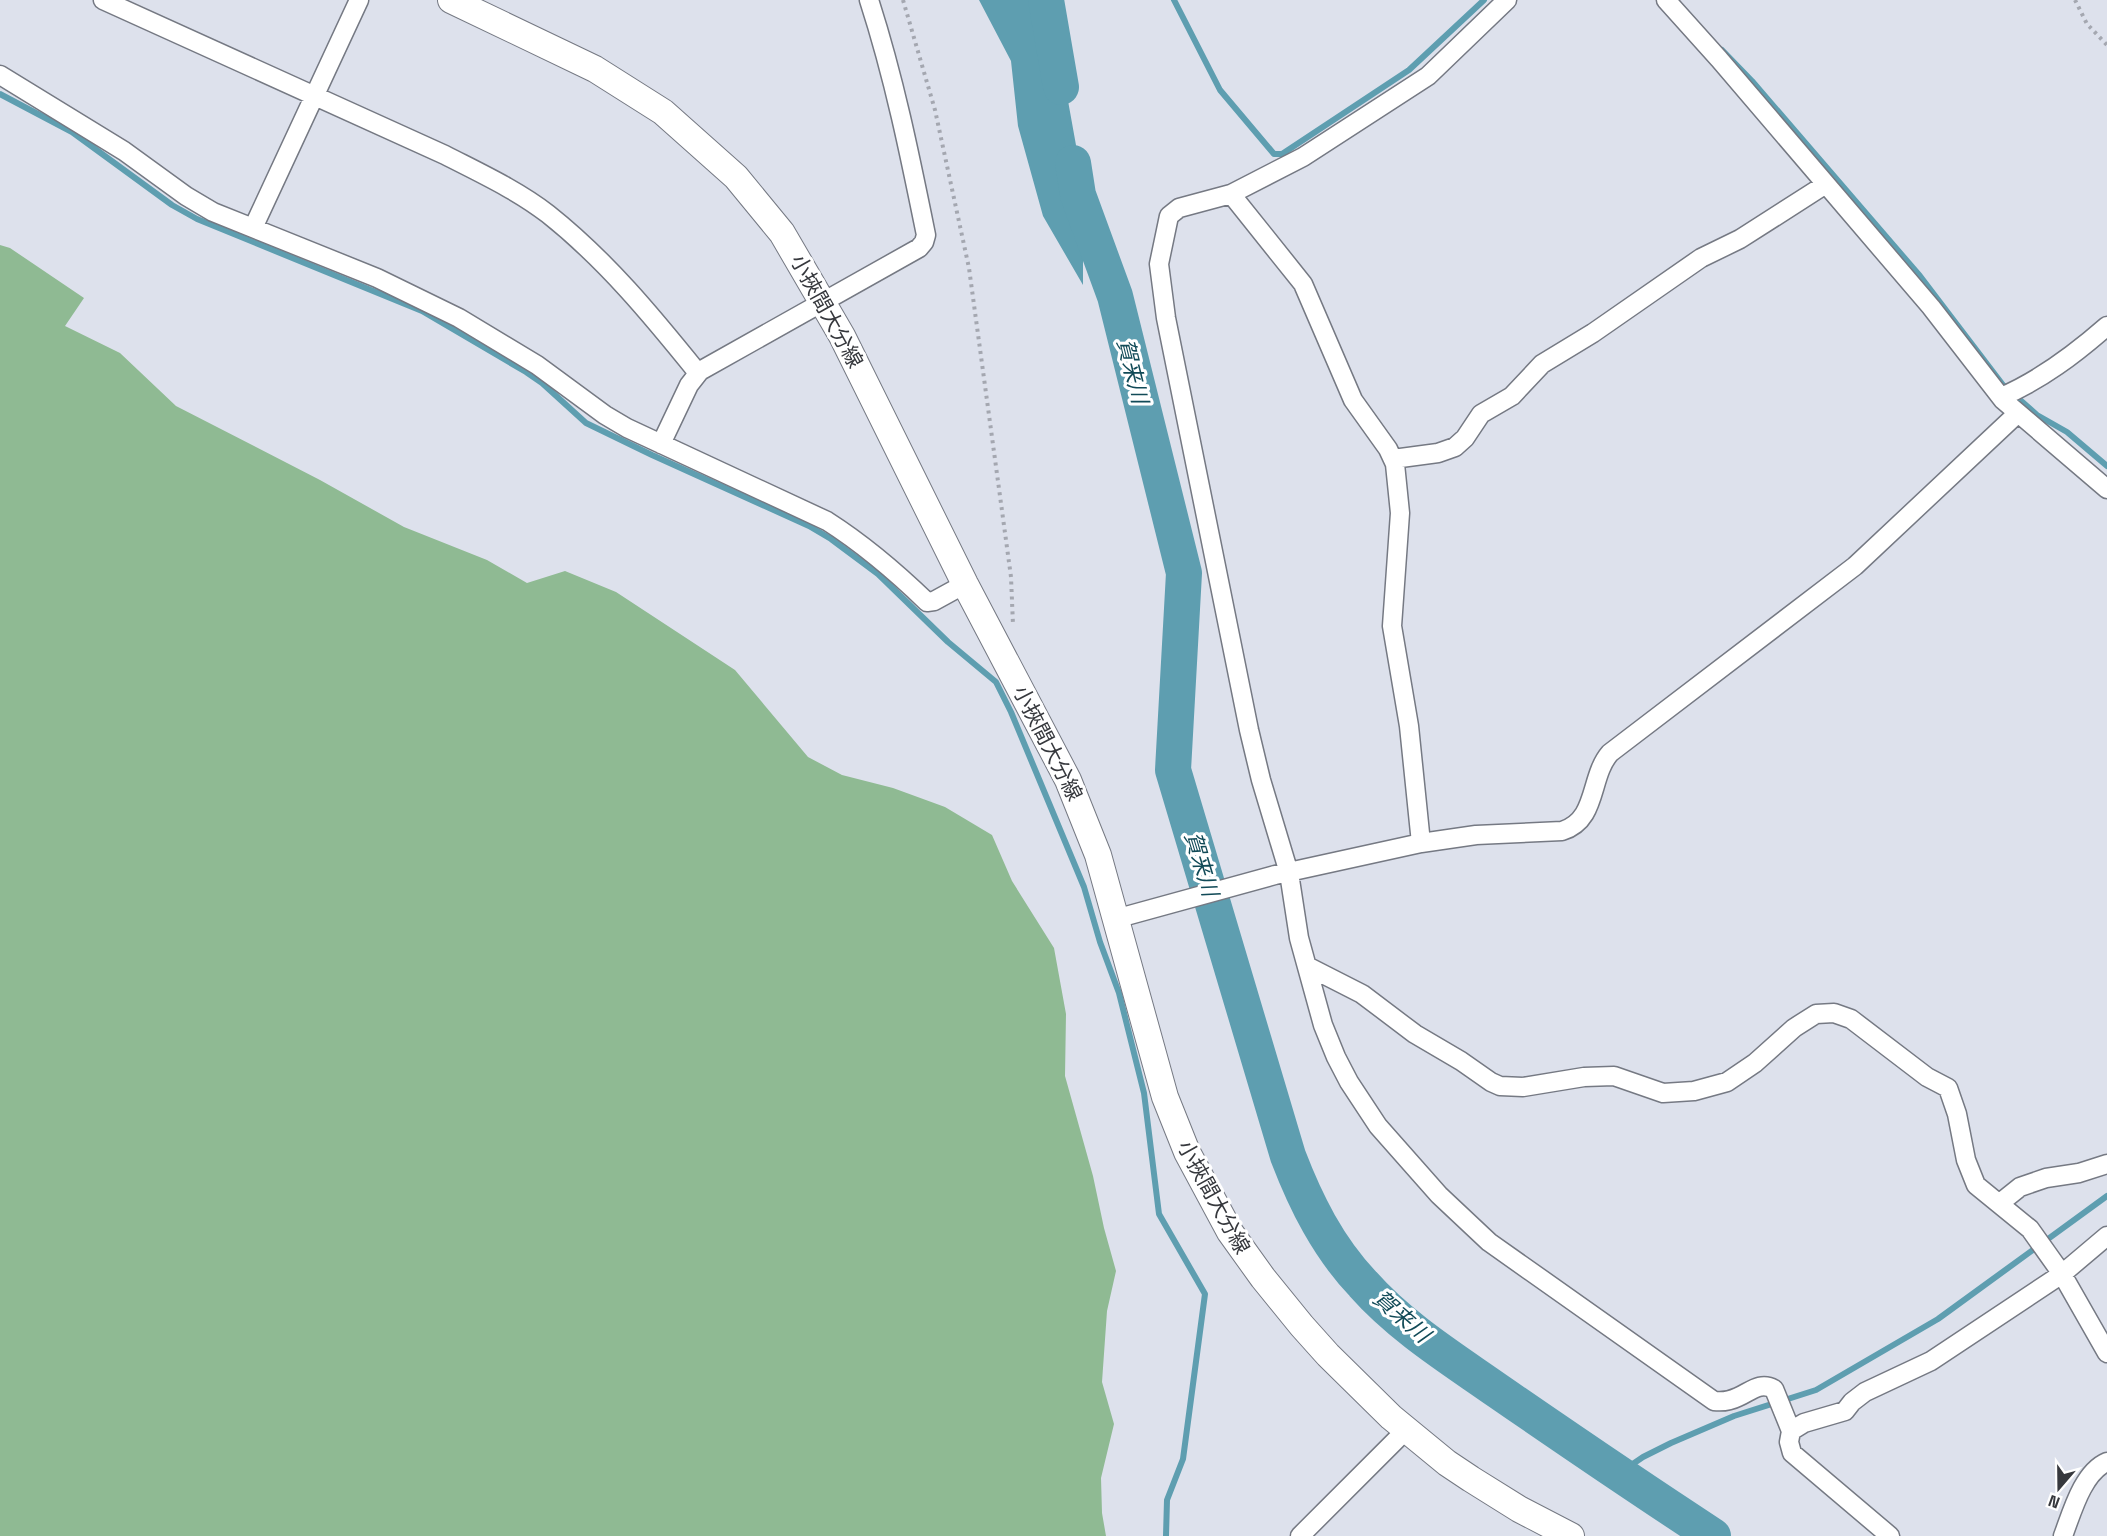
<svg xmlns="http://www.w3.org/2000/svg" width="2107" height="1536" font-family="'Space Grotesk','Noto Sans JP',sans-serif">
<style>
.forest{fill:#8fba93}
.water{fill:#5e9eb0}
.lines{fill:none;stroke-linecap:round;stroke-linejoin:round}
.stream{stroke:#5e9eb0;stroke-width:6}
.river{stroke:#5e9eb0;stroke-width:36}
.street-casing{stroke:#757983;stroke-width:21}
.secondary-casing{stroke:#757983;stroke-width:28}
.path{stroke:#a4a7b0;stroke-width:4;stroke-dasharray:3 4.5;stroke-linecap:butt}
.street{stroke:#fff;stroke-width:18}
.secondary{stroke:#fff;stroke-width:26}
.labels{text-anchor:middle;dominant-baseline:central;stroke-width:6;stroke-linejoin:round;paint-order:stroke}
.street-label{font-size:21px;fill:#36383d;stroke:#fff}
.water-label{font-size:22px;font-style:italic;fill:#114a57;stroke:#fff}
</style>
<rect width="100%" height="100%" fill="#dde1ec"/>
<path class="forest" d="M0,245L10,248L84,298L65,326L120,353L176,406L320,480L404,527L487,560L527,583L565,571L616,592L735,670L808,757L842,775L893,788L945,807L992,835L1012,881L1054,948L1066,1014L1065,1076L1093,1176L1104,1228L1116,1271L1107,1311L1102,1382L1114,1424L1101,1478L1102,1513L1106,1536H0Z"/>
<path class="water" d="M979,0H1041L1063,73L1083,184V285L1043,216L1018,126L1011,61Z"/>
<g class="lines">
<path class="stream" d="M1174,0L1220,90L1274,154H1282L1409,70L1484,0
M1722,50L1752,81L1920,276L2003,385L2037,415L2067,432L2107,466
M0,94L72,132L172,205L197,219L422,311L526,372L542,383L586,423L652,455L809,526L831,539L878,574L948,642L996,682L1011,712L1084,887L1100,942L1119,993L1144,1093L1159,1214L1205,1294L1183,1459L1167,1500L1166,1536
M1618,1474L1643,1457L1671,1443L1734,1416L1816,1390L1938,1319L2107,1196"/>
<path class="river" d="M1046,0L1061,87
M1073,163L1078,195L1115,296L1184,573L1173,770L1288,1156C1306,1203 1328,1247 1363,1284C1401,1327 1451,1358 1498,1391C1569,1440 1641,1489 1713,1536"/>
<defs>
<path id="street" d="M103,0L445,155C480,173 517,190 548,214C606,260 652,316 698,373
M1507,0L1428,76L1303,157L1231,194L1179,208L1169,216L1159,264L1166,318L1249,730L1261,780L1289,873L1299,938L1323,1025L1336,1057L1349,1082L1378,1126L1439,1195L1489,1242L1714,1401C1722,1402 1730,1401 1738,1397C1750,1392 1760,1381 1774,1389L1791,1431L1789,1442L1792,1453L1890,1536
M1666,0L1719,59L1931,307L2003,400L2107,489
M0,75L124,151L186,196L213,212L377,278L459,318L537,365L605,415L627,428L827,521C863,544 896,572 927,602L934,601L965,584
M1231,194L1303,284L1353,400L1388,449L1395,464L1400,513L1392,626L1409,726L1421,843
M253,228L359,0
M2001,397C2041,380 2075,354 2107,326
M661,444L689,385L700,371L919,248L924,242L926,235C910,156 894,77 869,0
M1393,459L1438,453L1455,447L1465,438L1481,414L1512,396L1542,364L1593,333L1701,258L1740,239L1826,184
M1115,919L1275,875L1421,843L1476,835L1562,831C1598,820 1589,777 1610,753L1855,566L2018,413
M1307,966L1362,994L1415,1034L1461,1061L1491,1082L1500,1086L1523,1087L1584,1077L1614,1076L1663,1093L1694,1091L1727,1082L1755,1063L1794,1028L1816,1014L1834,1013L1851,1019L1927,1077L1948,1088L1957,1114L1966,1160L1976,1185L2030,1229L2062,1274L2107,1353
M2000,1203L2020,1187L2046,1178L2079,1173L2107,1164
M1791,1431L1804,1423L1845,1411L1852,1402L1865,1392L1931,1361L2062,1274L2107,1236
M1300,1536L1406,1430
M2063,1536C2072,1512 2083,1472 2107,1462"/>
<path id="secondary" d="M451,0L595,69L663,112L736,177L782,233L842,336L965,584L1068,780L1098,855L1165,1097L1187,1152L1230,1232L1263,1278L1302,1326L1328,1355L1391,1417L1447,1463L1471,1479L1519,1509L1571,1536"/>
</defs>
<use href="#street" class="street-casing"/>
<use href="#secondary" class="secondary-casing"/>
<path class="path" d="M903,0L935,110L969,268L1011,577L1013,625
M2075,0L2087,24L2107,45"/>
<use href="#street" class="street"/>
<use href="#secondary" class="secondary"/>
</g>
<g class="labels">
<g class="street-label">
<text transform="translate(827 311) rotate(61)">小挾間大分線</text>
<text transform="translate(1048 743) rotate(63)">小挾間大分線</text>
<text transform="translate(1214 1197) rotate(61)">小挾間大分線</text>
</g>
<g class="water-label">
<text transform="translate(1133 371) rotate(76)">賀来川</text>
<text transform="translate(1202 864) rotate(73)">賀来川</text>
<text transform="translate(1402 1316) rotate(41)">賀来川</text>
</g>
</g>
<g transform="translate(2059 1488) rotate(200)" stroke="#ffffff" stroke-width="4.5" paint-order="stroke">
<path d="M0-4.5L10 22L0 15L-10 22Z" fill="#36383d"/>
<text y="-9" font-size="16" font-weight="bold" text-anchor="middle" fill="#36383d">N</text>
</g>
</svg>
